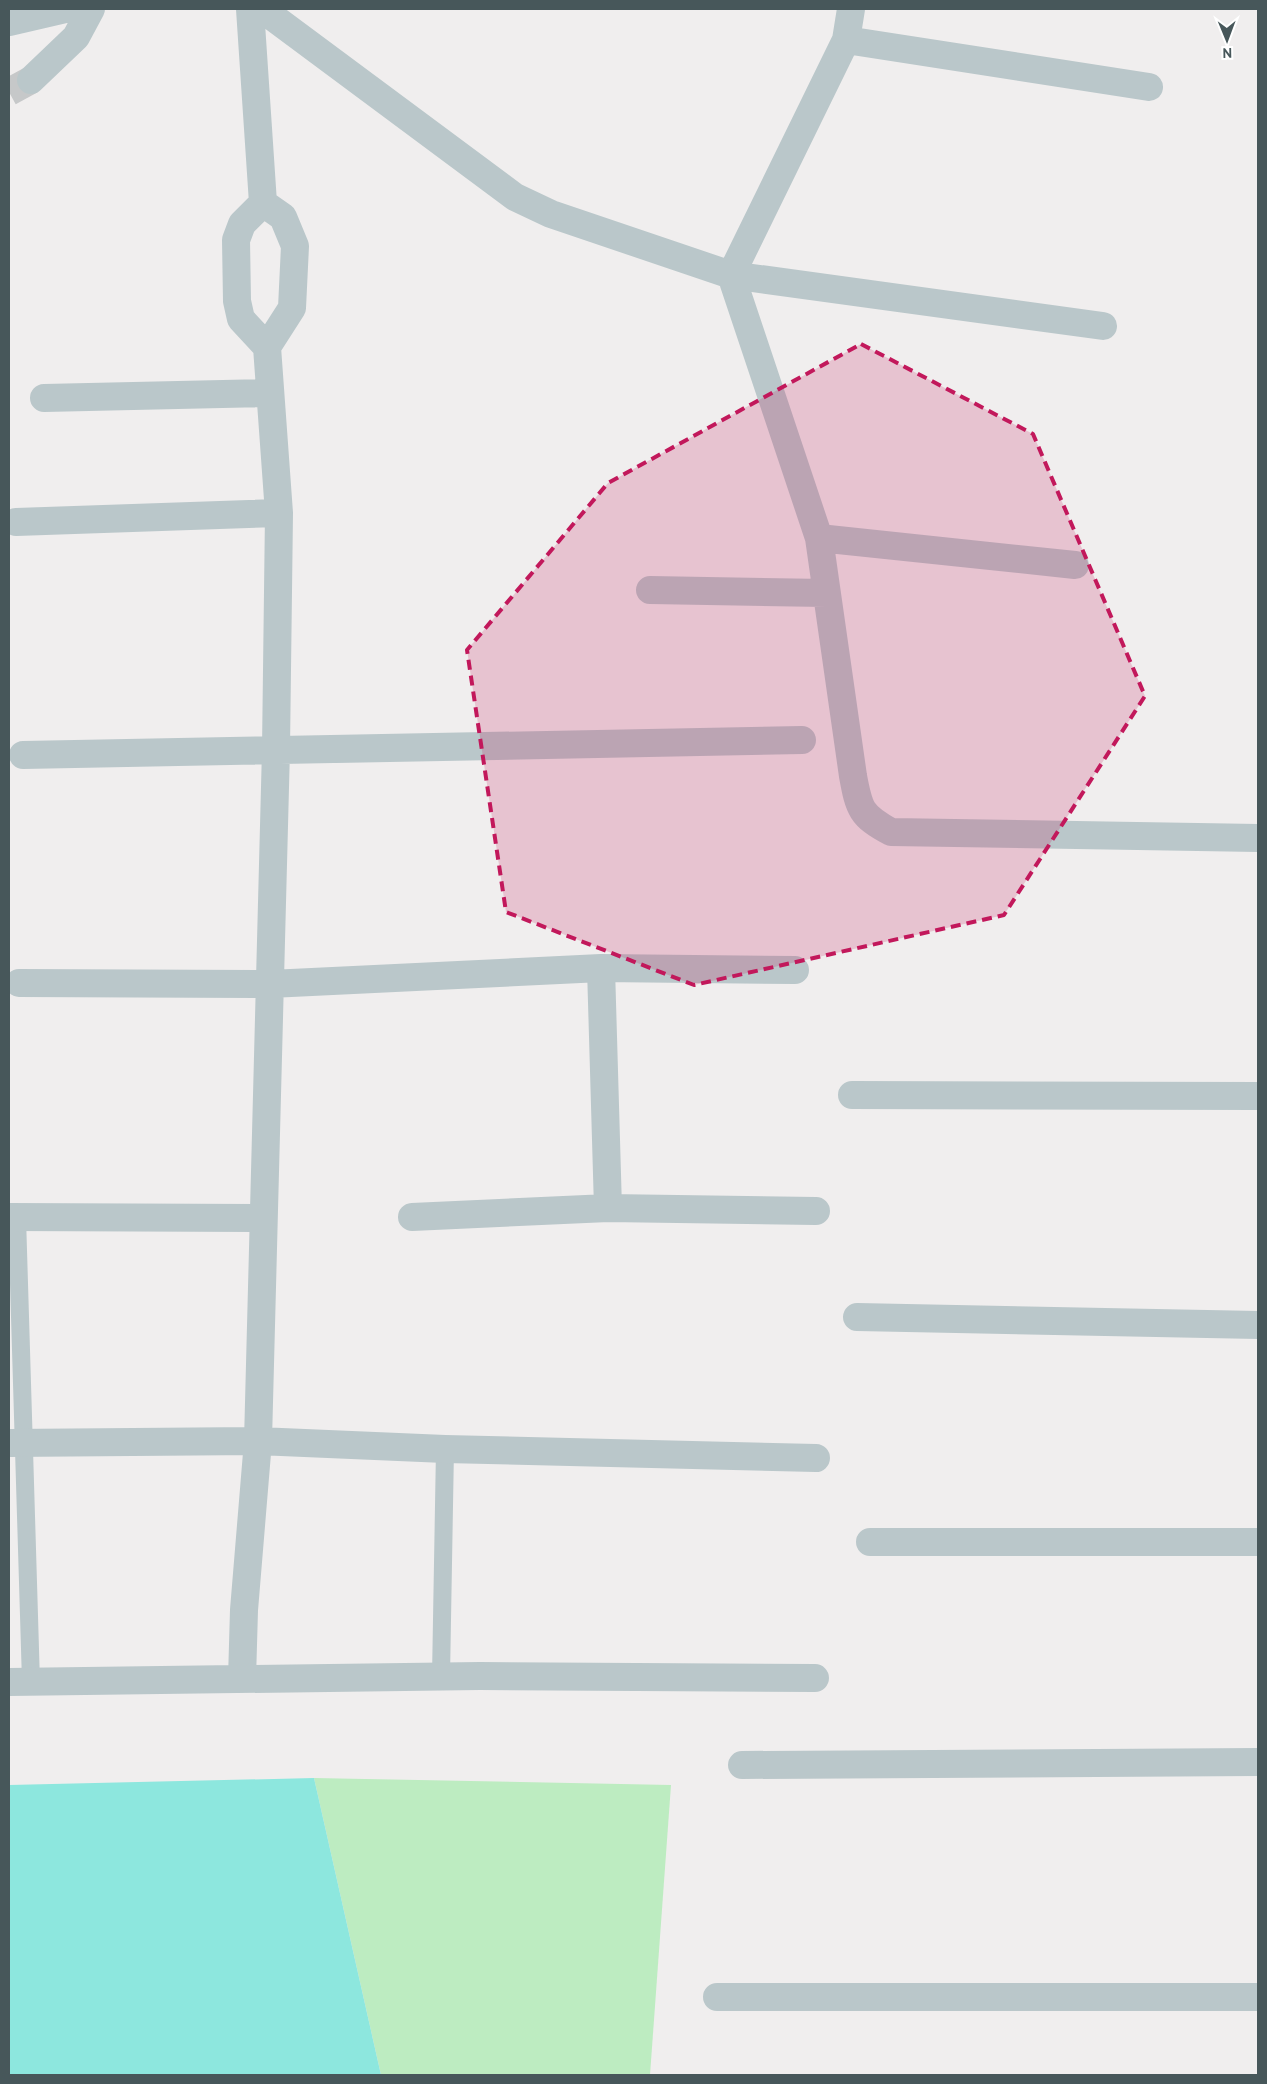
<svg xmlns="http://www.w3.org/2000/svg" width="1267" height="2084" font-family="Overpass,sans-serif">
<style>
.green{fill:#bdecc1}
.water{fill:#8de7de}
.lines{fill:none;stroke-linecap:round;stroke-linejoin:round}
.minor-tunnel{stroke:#c6c8c9;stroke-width:28;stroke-dasharray:28 14;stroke-linecap:butt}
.service{stroke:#bac7ca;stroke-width:18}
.minor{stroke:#bac7ca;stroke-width:28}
.marked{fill:#c2185b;fill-opacity:0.2;stroke:#c2185b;stroke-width:4;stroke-dasharray:10 6;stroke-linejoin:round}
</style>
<rect width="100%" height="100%" fill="#f0eeee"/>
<path class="green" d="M314,1778L671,1785L650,2075H381Z"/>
<path class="water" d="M314,1778L381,2075H9V1785Z"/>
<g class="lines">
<path class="minor-tunnel" d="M9,92L31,80"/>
<path class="service" d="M17,1217L31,1682
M441,1677L445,1449"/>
<path class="minor" d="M250,9L263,203L242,224L236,240L237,301L241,319L267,347
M262,9L515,197L551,214L731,275L819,538L853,776C859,809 861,816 891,832L1258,838
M851,9L846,40L731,275L1103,326
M9,22L65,9
M846,40L1149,87
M31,80L76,37L91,9
M44,398L270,393
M16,522L279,513
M819,538L1075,565
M650,590L826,593
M23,755L802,740
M601,968L608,1208
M19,983L270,984L601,968L795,970
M852,1095L1258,1096
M9,1217L263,1218
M412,1217L608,1208L816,1211
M857,1317L1258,1325
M9,1443L258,1441L445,1449L816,1458
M870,1542H1258
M242,1679L244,1610L258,1441L276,749L279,513L267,347L292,308L295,246L283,217L263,203
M9,1682L480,1676L815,1678
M742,1765L1258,1762
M717,1997H1258"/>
</g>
<path class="marked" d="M861,344L1033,434L1145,696L1004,915L694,985L506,912L467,650L608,483Z"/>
<rect width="1267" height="2084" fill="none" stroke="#47575a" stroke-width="20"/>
<g transform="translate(1227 40) rotate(179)" stroke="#ffffff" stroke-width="4" paint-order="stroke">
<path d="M0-4L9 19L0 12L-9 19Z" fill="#47575a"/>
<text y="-8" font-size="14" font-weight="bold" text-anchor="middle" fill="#47575a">N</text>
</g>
</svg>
